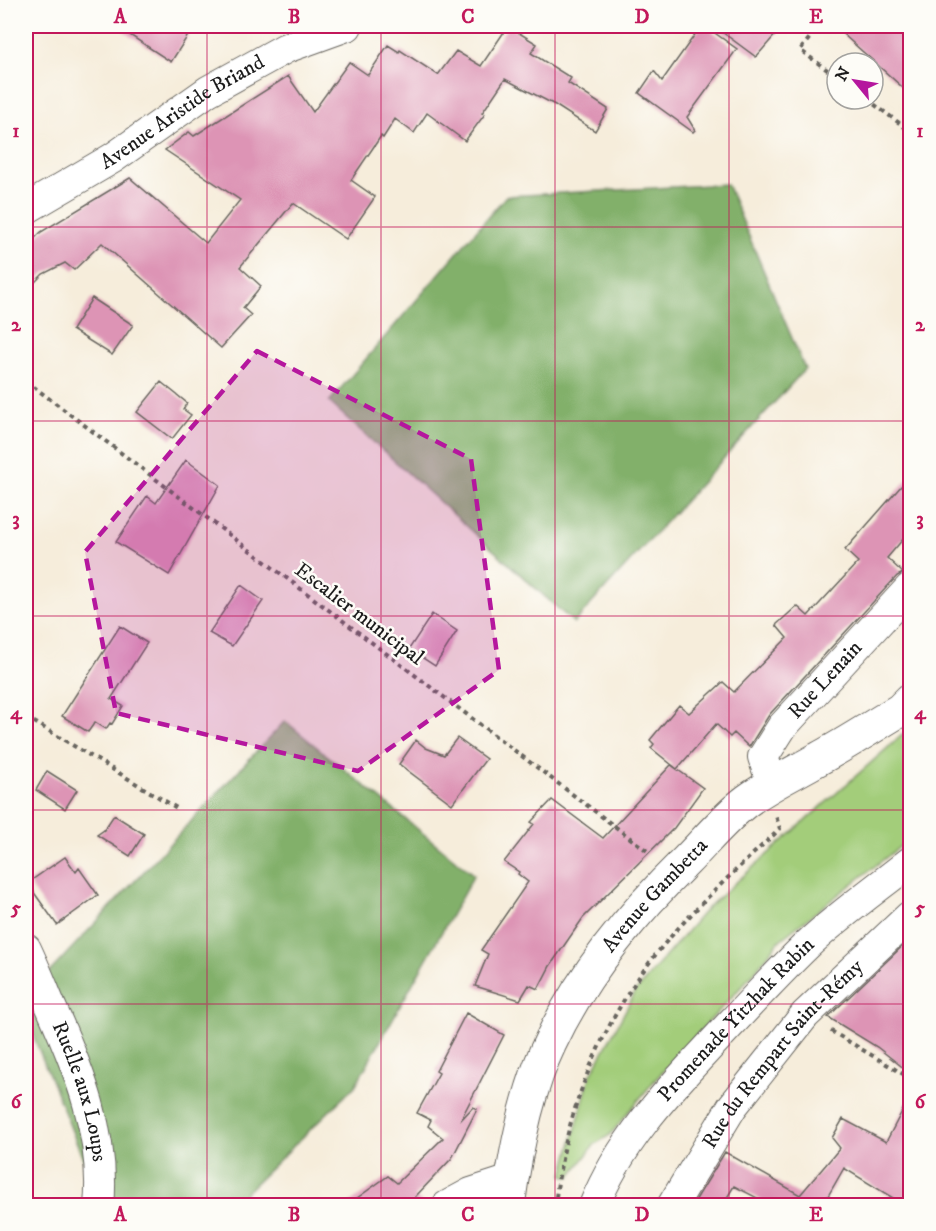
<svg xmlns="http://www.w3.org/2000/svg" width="936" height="1231" font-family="'IM FELL DW Pica',serif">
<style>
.green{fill:#a3cd7a;stroke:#60744b;stroke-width:1.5}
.forest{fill:#82b06a;stroke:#4f6643;stroke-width:1.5}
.building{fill:#dd94b5}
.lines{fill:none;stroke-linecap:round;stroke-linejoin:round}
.minor-casing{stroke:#68655f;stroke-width:32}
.major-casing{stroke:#68655f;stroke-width:35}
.path{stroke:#68655f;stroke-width:4;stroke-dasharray:4.5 4.5;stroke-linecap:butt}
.minor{stroke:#fff;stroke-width:30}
.major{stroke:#fff;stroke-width:33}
.marked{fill:#b5179e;fill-opacity:0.2;stroke:#b5179e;stroke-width:4.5;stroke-dasharray:12 8;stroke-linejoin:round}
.grid{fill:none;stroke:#c2185b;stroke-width:1.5;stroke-opacity:0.55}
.labels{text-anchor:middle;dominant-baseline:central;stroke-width:5;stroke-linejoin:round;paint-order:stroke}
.street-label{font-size:21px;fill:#1c1c1c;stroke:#fdfcf7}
.neatline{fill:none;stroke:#c2185b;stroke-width:2}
.grid-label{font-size:20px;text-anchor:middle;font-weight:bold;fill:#c2185b}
</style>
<rect width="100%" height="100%" fill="#fdfcf7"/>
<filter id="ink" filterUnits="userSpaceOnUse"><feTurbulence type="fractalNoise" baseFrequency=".0167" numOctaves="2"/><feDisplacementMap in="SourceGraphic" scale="12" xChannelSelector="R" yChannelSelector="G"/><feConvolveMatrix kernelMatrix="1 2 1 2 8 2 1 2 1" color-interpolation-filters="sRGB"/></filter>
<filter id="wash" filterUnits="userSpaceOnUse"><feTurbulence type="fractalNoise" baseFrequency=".008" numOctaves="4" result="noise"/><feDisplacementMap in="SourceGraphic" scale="24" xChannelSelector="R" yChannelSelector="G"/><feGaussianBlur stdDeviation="1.35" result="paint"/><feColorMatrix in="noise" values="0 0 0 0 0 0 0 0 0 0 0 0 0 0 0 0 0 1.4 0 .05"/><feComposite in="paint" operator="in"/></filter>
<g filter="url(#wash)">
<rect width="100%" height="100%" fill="#f6eddb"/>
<path class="green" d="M910,728V839L780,940L753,974L655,1080L610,1135L595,1144L570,1177L563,1175L590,1076L636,991L707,908Z"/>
<path class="forest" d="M727,184L805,369L574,623L329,402L506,196Z
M285,721L474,875L355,1086L233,1205H102L26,1018V997Z"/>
<g id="blocks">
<path class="building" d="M116,26H194L171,62Z
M508,26L537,44L531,53L571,78L568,83L608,109L595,131L555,105L505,79L482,113L485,114L465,141L427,113L414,133L395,119L383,138L381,136L351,180L375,197L346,239L293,203L240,267L261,286L243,308L251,315L221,348L102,243L74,270L65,263L43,274L26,291V247L41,232L130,178L206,243L240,200L165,150L189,132L194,136L288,76L313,112L349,62L368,75L388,45L399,52L400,50L438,75L456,51L481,66Z
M701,26H705L737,49L687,117L695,130L693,132L639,93L654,71L662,81Z
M714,26H783L756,57Z
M834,26H910V94Z
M92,298L133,325L112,355L72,330Z
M161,382L187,403L183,409L191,415L172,439L137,412Z
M186,460L220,485L169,575L116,542L147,496L156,503Z
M910,476V531L887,558L903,573L897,576L769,715L749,747L734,733L730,737L716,724L677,769L651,748L654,744L650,740L679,705L689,713L723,682L734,692L787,638L776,625L797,606L808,616L858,562L845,550Z
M241,585L263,601L232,646L209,633Z
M432,614L457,631L435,666L409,649Z
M120,626L147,643L111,699L123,706L112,724L110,723L106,729L95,722L88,732L62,716Z
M457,738L486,759L452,804L399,764L416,740L426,748L444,755Z
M671,765L703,788L674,828L583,918L550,966L538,989L529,985L520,1000L475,986L488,954L481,950L528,882L518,874L519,872L504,862L534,824L531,822L552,800L603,838Z
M47,771L77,790L65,809L36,790Z
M114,815L144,834L130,856L97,835L104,830Z
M65,857L76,872L79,868L98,895L57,925L35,894L29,882Z
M910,939V1073L877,1047L828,1017Z
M466,1013L504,1035L460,1121L473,1107L477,1109L452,1158L415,1197L426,1206H346L388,1176L397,1183L443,1138L428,1126L431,1120L417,1113L439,1073L436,1071Z
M910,1096V1206H906L844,1168L828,1196L825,1206H773L734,1186L722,1206H692L725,1152L800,1195L840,1148L832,1138L843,1119L886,1142Z"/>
</g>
</g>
<g filter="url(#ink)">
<use href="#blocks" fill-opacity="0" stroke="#68655f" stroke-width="1.5"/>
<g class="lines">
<defs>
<g id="minor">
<path id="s1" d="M26,209L113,158L208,91L286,48L347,26"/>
<path id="s2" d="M772,784L763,757L782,727L910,588"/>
<path id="s3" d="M26,949C35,968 43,988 51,1007C79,1070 106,1136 99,1206"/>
<path d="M447,1206L471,1193L511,1180"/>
<path id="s4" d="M594,1206C619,1144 664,1095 709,1047C741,1013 773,978 807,945C839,915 876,889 910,862"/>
<path id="s5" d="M672,1206L732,1107L805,1015L910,916"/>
</g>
<g id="major">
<path id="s6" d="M508,1206C515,1154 527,1090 550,1043C582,974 632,914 686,861C705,842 726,816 748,800C770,784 794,773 818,759C846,744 873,726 900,710L910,700"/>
</g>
</defs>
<use href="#minor" class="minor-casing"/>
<use href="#major" class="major-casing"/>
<path class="path" d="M810,26L816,30L800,50L837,77
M867,99L910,131
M26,381L650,853
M26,717L180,810
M831,1031L910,1078
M555,1206C564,1114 602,1019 661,948C697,905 739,867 780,829L776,816"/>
<use href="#minor" class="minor"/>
<use href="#major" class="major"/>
</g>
</g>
<path class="marked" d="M257,351L471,459L499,670L358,771L116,713L85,552Z"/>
<path class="grid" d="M207,26V1206M381,26V1206M555,26V1206M729,26V1206M26,227H910M26,421H910M26,616H910M26,810H910M26,1004H910"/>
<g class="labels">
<g class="street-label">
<text stroke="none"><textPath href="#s1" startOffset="184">Avenue Aristide Briand</textPath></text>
<text transform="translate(359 614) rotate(37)">Escalier municipal</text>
<text stroke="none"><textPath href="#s2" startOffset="128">Rue Lenain</textPath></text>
<text stroke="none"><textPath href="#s6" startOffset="351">Avenue Gambetta</textPath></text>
<text stroke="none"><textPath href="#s4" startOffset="236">Promenade Yitzhak Rabin</textPath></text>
<text stroke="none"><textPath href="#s5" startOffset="189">Rue du Rempart Saint-Rémy</textPath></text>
<text stroke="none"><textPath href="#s3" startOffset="153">Ruelle aux Loups</textPath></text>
</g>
</g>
<rect width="936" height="1231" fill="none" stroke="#fdfcf7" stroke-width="66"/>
<g transform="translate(855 81) rotate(300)"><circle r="28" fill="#fdfcf7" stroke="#a3a29f" stroke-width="1.5"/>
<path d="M0-4.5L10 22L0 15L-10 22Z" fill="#b5179e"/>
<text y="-9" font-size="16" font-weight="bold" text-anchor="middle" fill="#1c1c1c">N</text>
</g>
<rect x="33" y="33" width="870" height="1165" class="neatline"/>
<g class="grid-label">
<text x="120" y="23">A</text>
<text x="294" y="23">B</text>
<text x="468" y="23">C</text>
<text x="642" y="23">D</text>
<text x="816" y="23">E</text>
<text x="16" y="137">1</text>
<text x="920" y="137">1</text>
<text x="16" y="331">2</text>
<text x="920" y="331">2</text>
<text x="16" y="525">3</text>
<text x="920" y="525">3</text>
<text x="16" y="719">4</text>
<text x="920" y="719">4</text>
<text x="16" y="914">5</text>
<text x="920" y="914">5</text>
<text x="16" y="1108">6</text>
<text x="920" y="1108">6</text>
<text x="120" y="1221">A</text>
<text x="294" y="1221">B</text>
<text x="468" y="1221">C</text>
<text x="642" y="1221">D</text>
<text x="816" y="1221">E</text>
</g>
</svg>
